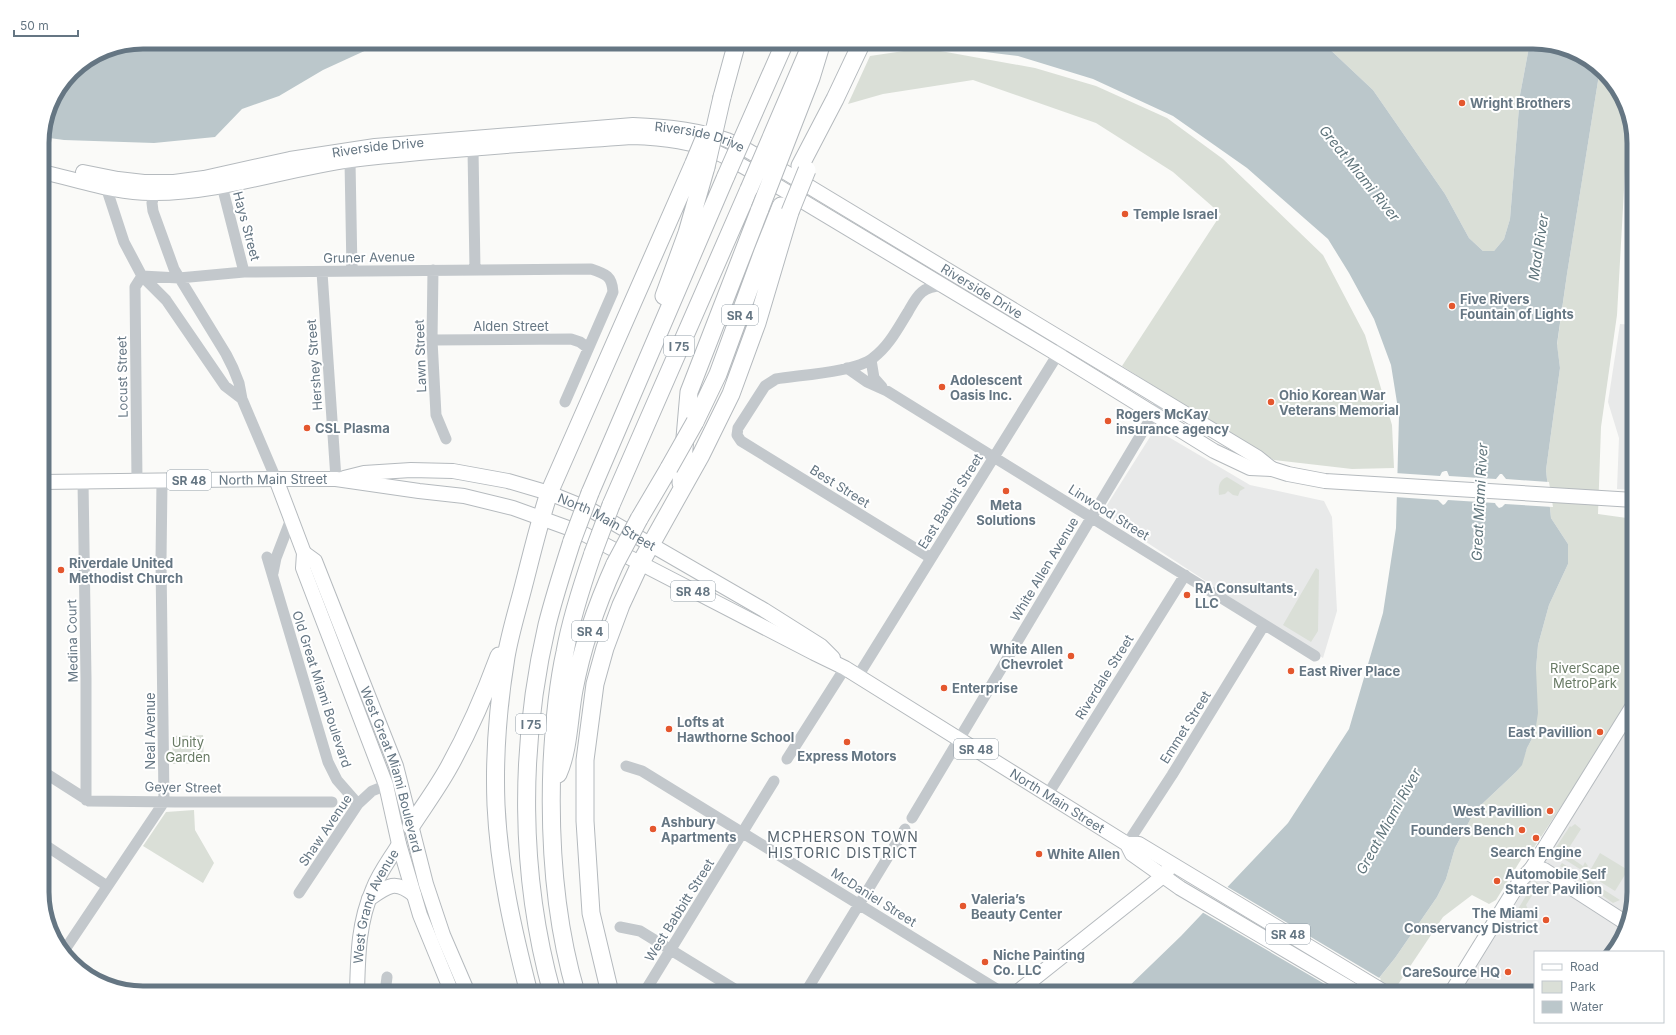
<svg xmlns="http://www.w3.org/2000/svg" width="1676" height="1035" font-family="Inter,sans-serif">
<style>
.built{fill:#e8e9e9}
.green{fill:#dadfd7}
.water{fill:#bbc7cb}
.pier{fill:#fafaf8}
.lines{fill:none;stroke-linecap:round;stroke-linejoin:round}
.major-casing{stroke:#b5babe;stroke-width:16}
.highway-casing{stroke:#b4b9bd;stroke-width:19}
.minor{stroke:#c3c8cc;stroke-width:11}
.major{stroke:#fff;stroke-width:14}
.highway{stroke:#fff;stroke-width:17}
.highway-bridge-casing{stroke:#b4b9bd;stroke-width:19;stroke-linecap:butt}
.highway-bridge{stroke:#fff;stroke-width:17}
.poi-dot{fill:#e4572e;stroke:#fff;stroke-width:1.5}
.labels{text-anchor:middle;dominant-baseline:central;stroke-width:4;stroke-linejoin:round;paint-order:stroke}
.shield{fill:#fff;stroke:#939fa8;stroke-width:1}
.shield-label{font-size:12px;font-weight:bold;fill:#657683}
.poi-label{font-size:13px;font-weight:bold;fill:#657683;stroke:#fff;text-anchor:start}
.street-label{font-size:13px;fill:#657683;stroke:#fff}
.park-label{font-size:13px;fill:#687a64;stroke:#fff}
.water-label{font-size:14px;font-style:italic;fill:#60757c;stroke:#fff}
.neighbourhood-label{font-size:14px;letter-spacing:1px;fill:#57646e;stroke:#fff}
.rim{fill:none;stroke:#657683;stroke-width:5}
</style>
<rect width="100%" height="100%" fill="#fafaf8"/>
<path class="built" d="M1620,324L1634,325V490L1617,489L1619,438L1608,402Z
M1155,429L1250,485L1324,501L1332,517L1337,611L1323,658L1102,513Z
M1634,717V893L1620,943L1611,952H1535V993H1459Z"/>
<path class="green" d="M1322,42H1530L1520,95L1510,219L1504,239L1494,251H1483L1469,238L1445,194L1373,90Z
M924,48L1035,68L1096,86L1167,118L1223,159L1323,255L1365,335L1392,425L1394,468L1352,469L1274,460L1250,447L1122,366L1221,214L1173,172L1096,123L973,80L883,94L848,104L870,56Z
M1598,69L1620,92L1628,118L1617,315L1601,427L1598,514L1634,519V692L1582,775L1531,852L1522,858L1496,900L1489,904L1472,895L1443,917L1393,992L1376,982L1395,958L1437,897L1446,879L1455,848L1471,818L1481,805L1516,772L1521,765L1527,748L1535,733L1536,669L1538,645L1549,605L1568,564V544L1551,518L1546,470L1560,368L1557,345L1567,274L1598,81Z
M1227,477L1245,488L1240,491L1238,496L1233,495L1228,491L1225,494L1219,495C1218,487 1219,480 1227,477Z
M1316,568L1319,570L1318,631L1311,642L1283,625Z
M203,735L204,763L173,764L172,736Z
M194,810L195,830L214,863L203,883L143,846L166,812Z
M1575,824L1581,829L1565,854L1583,866L1585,862L1588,866L1583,871L1553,852L1570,826L1571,827Z
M1600,853L1628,870L1615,891L1588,874Z
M1562,863L1620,900L1613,903L1560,866Z
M1535,881L1542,886L1536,889L1526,905L1529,911L1527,914L1518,909Z"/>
<path class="water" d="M143,42H384L323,70L279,96L242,109L215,137L154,143L64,140L42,137L50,104L72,71L104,50Z
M591,42H714L674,46Z
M903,42H1322L1373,90L1445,194L1469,238L1483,251H1494L1504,239L1510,219L1520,95L1530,42L1584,56L1598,69V81L1567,274L1557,344L1560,368L1546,470L1551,518L1568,544V564L1549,605L1538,645L1536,669L1538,713L1535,733L1527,748L1522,765L1516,772L1481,805L1471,818L1455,848L1446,879L1437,897L1395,958L1367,993H1122L1181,936L1288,823L1349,729L1383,613L1396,528L1399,415L1391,365L1374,319L1349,273L1328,239L1247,168L1173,116L1093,79L1018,56Z"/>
<path class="pier" d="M1445,471H1447L1449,476L1496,479L1500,474H1502L1506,479L1549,482L1553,507L1505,504L1502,507L1499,508L1496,505L1495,503L1448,500L1445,504L1443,505L1438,500L1395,497V473L1440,476L1442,472Z
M1226,886L1381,979L1369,993H1340L1202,912Z"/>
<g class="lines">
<defs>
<g id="major">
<path d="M42,172C79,180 117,194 155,193C221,193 285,169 351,160C444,149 538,144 631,137C662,138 696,141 724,156C736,162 747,169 759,175L1057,354L1214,451L1250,468L1272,469L1288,474L1325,481L1634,500"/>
<path id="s1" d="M83,172L118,179L144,182H174L204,178L290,159L375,146L633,125C665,126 696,129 727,140C742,146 756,156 770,163L1257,457L1272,469"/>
<path id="s2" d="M344,478L364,473L411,470L453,471L508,481L549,493L591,510L764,610L821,646L833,658"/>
<path d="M276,479L304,553L303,568L386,785L399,844L420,915L452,993"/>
<path id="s3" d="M42,482L276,479H336L419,491L464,496L513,508L582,533L814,653L845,668L1127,844L1132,854L1180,888L1358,993"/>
<path id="s4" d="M304,553L315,561L396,766L426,884L443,935L468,993"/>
<path d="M1127,844H1139L1386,993"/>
<path d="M1532,868H1538L1544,870L1626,923"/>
<path d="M369,899C387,886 395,879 414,895"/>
<path id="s5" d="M357,993C358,957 358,923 373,889C379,873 390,859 399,844"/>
<path d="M1016,993L1163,876L1168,870"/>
<path d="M1451,993L1520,881L1532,868L1634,704"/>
</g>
<path id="highway" d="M722,97L737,42
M800,166L835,99L862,42
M664,296L687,233L706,167
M695,422L718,374L762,254L781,206
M681,483L689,392L760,209
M590,493L726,176
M611,505L749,189
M639,519L669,468
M558,774C569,750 569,716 574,690C582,647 597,604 615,564
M411,826C424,806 438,787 449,767C469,731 485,694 499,656
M529,993C513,931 499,869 496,805C494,756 498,706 506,657C510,633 518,608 524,584C532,553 539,523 549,493L694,163
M552,993C519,874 519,746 547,625C554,597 563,569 572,541
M576,993C554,918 549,840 552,763C554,725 557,688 565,652C571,618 582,585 593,553
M610,993L591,913L585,821V760L595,684L605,648L621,605L640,564L701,455L731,394L757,323L790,212"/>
</defs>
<use href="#major" class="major-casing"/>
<use href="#highway" class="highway-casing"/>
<path class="minor" d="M473,149L475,270
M350,161L352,271
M222,186L244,272
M106,187L124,242L142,276L166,300L225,386L242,399
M154,194L152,203L153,211L174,269L226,354L233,368L239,383L242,399L276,479
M433,270L432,340L436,415L446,439
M322,272L336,479
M142,276L179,278L244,272L591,269C606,274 612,276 613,292L565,402
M432,340L571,339L580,342L588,348
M871,360L874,378L882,387
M847,368L867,382L887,391L1315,656
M83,481L86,678V800
M137,481L135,287L142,276
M267,557L328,762L337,780L358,804
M931,558L741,441L737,435L738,428L765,386L776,379C799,375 856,372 873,358C889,346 898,328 908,312C912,305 916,297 922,292C928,287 935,286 942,286
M273,573L276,558L291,519
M858,676L1066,341
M787,759L845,668
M626,766L642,771L1003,993
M42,771L89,801L176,802H332
M1048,794L1185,575
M912,818L1161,401
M42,843L107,886
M1127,844L1172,775L1264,625
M299,893L358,804L372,791L392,783
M620,927L640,931L741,993
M64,951L164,802L161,561L162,481
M385,993L387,977
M644,993L774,781
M805,993L905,829"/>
<use href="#major" class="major"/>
<use href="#highway" class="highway"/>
<defs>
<path id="highway-bridge" d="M694,163L706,134
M706,167L722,97
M726,176L785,42
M749,189L812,42
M760,209L811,78L822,42
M790,212L807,170
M669,468L695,422
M572,541L590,493
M593,553L611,505
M615,564L639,519"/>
</defs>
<use href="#highway-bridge" class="highway-bridge-casing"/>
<use href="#highway-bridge" class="highway-bridge"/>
</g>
<g class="poi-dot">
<circle cx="1462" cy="103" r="4"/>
<circle cx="1125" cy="214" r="4"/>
<circle cx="1452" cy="306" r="4"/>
<circle cx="942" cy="387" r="4"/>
<circle cx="1271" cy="402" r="4"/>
<circle cx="1108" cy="421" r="4"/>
<circle cx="307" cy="428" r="4"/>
<circle cx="1006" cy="491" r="4"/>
<circle cx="61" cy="570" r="4"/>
<circle cx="1187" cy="595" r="4"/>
<circle cx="1071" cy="656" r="4"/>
<circle cx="1291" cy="671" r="4"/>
<circle cx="944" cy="688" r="4"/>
<circle cx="669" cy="729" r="4"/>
<circle cx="1600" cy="732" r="4"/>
<circle cx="847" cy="742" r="4"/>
<circle cx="1550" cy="811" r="4"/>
<circle cx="653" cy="829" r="4"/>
<circle cx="1522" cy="830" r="4"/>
<circle cx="1536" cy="838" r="4"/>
<circle cx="1039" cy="854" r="4"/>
<circle cx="1497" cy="881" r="4"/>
<circle cx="963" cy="906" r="4"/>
<circle cx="1546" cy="920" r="4"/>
<circle cx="985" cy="962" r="4"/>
<circle cx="1508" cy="972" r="4"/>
</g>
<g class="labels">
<g class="shield">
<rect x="722" y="305" width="36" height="20" rx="3"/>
<rect x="664" y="336" width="30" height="20" rx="3"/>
<rect x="167" y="470" width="44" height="20" rx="3"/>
<rect x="671" y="581" width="44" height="20" rx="3"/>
<rect x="572" y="621" width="36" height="20" rx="3"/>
<rect x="516" y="714" width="30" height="20" rx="3"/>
<rect x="954" y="739" width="44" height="20" rx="3"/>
<rect x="1266" y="924" width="44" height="20" rx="3"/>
</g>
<g class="shield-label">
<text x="740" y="315">SR 4</text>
<text x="679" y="346">I 75</text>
<text x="189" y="480">SR 48</text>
<text x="693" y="591">SR 48</text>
<text x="590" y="631">SR 4</text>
<text x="531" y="724">I 75</text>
<text x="976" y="749">SR 48</text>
<text x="1288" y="934">SR 48</text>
</g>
<g class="poi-label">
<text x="1470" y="103">Wright Brothers</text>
<text x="1133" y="214">Temple Israel</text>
<text x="1460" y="299">Five Rivers<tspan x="1460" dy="15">Fountain of Lights</tspan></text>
<text x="950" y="380">Adolescent<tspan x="950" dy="15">Oasis Inc.</tspan></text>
<text x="1279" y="395">Ohio Korean War<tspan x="1279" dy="15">Veterans Memorial</tspan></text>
<text x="1116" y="414">Rogers McKay<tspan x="1116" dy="15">insurance agency</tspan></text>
<text x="315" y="428">CSL Plasma</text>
<text x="1006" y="505" text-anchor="middle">Meta<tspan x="1006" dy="15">Solutions</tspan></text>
<text x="69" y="563">Riverdale United<tspan x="69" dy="15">Methodist Church</tspan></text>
<text x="1195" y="588">RA Consultants,<tspan x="1195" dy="15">LLC</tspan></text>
<text x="1063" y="649" text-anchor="end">White Allen<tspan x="1063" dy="15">Chevrolet</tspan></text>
<text x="1299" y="671">East River Place</text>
<text x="952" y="688">Enterprise</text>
<text x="677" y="722">Lofts at<tspan x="677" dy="15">Hawthorne School</tspan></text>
<text x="1592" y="732" text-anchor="end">East Pavillion</text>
<text x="847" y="756" text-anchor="middle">Express Motors</text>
<text x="1542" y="811" text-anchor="end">West Pavillion</text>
<text x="661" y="822">Ashbury<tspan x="661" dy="15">Apartments</tspan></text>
<text x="1514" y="830" text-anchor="end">Founders Bench</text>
<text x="1536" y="852" text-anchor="middle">Search Engine</text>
<text x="1047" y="854">White Allen</text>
<text x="1505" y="874">Automobile Self<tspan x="1505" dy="15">Starter Pavilion</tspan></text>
<text x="971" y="899">Valeria’s<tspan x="971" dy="15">Beauty Center</tspan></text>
<text x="1538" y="913" text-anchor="end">The Miami<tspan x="1538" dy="15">Conservancy District</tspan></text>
<text x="993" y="955">Niche Painting<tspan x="993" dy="15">Co. LLC</tspan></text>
<text x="1500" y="972" text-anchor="end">CareSource HQ</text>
</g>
<g class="street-label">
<text stroke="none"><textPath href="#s1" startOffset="623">Riverside Drive</textPath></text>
<text stroke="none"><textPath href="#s1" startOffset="299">Riverside Drive</textPath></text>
<text transform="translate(247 226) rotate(75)">Hays Street</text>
<text transform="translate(369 257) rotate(-1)">Gruner Avenue</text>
<text stroke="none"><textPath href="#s1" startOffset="947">Riverside Drive</textPath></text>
<text x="511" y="326">Alden Street</text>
<text transform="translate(420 356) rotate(-92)">Lawn Street</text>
<text transform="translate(314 365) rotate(-94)">Hershey Street</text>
<text transform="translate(122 377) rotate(-91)">Locust Street</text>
<text stroke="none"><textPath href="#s3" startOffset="231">North Main Street</textPath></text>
<text transform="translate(840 486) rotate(32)">Best Street</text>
<text transform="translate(950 501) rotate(-58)">East Babbit Street</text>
<text transform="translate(1109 512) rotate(32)">Linwood Street</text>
<text stroke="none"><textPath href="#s2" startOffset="273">North Main Street</textPath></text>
<text transform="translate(1044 569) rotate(-59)">White Allen Avenue</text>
<text transform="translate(72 641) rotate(-91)">Medina Court</text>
<text transform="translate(1104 677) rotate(-58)">Riverdale Street</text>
<text transform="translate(322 689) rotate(72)">Old Great Miami Boulevard</text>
<text transform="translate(1185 727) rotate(-58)">Emmet Street</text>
<text transform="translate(150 731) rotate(-90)">Neal Avenue</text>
<text stroke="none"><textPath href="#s4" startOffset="236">West Great Miami Boulevard</textPath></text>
<text transform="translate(183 787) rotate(1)">Geyer Street</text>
<text stroke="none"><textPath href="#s3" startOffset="1093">North Main Street</textPath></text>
<text transform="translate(325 830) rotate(-56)">Shaw Avenue</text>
<text transform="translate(874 897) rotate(32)">McDaniel Street</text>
<text stroke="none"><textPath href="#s5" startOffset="90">West Grand Avenue</textPath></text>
<text transform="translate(679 910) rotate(-58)">West Babbitt Street</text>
</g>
<g class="park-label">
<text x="1585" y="668">RiverScape<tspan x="1585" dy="15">MetroPark</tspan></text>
<text x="188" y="742">Unity<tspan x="188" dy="15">Garden</tspan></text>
</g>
<g class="water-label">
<text transform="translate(1360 173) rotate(51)">Great Miami River</text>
<text transform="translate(1538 247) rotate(-81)">Mad River</text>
<text transform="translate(1479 502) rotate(-87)">Great Miami River</text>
<text transform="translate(1388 821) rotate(-61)">Great Miami River</text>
</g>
<g class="neighbourhood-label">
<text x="843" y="836">MCPHERSON TOWN<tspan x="843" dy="16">HISTORIC DISTRICT</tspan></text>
</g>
</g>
<path d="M0 0H1676V1035H0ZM143 49H1533A94 94 0 0 1 1627 143V892A94 94 0 0 1 1533 986H143A94 94 0 0 1 49 892V143A94 94 0 0 1 143 49Z" fill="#fff" fill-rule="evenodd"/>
<path class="rim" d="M143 49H1533A94 94 0 0 1 1627 143V892A94 94 0 0 1 1533 986H143A94 94 0 0 1 49 892V143A94 94 0 0 1 143 49Z"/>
<rect x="1534" y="951" width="130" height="72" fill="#ffffff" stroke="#c1c8cd"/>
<rect x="1542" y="964" width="20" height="6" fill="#ffffff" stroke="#c1c8cd"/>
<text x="1570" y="971" font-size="12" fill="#657683">Road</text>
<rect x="1542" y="981" width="20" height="12" fill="#dadfd7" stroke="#c1c8cd"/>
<text x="1570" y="991" font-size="12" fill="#657683">Park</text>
<rect x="1542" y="1001" width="20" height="12" fill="#bbc7cb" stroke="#c1c8cd"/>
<text x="1570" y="1011" font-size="12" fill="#657683">Water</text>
<path d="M14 30v6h64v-6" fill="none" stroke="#657683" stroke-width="2"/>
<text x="20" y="30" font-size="12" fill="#657683" stroke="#ffffff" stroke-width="3" paint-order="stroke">50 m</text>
</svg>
